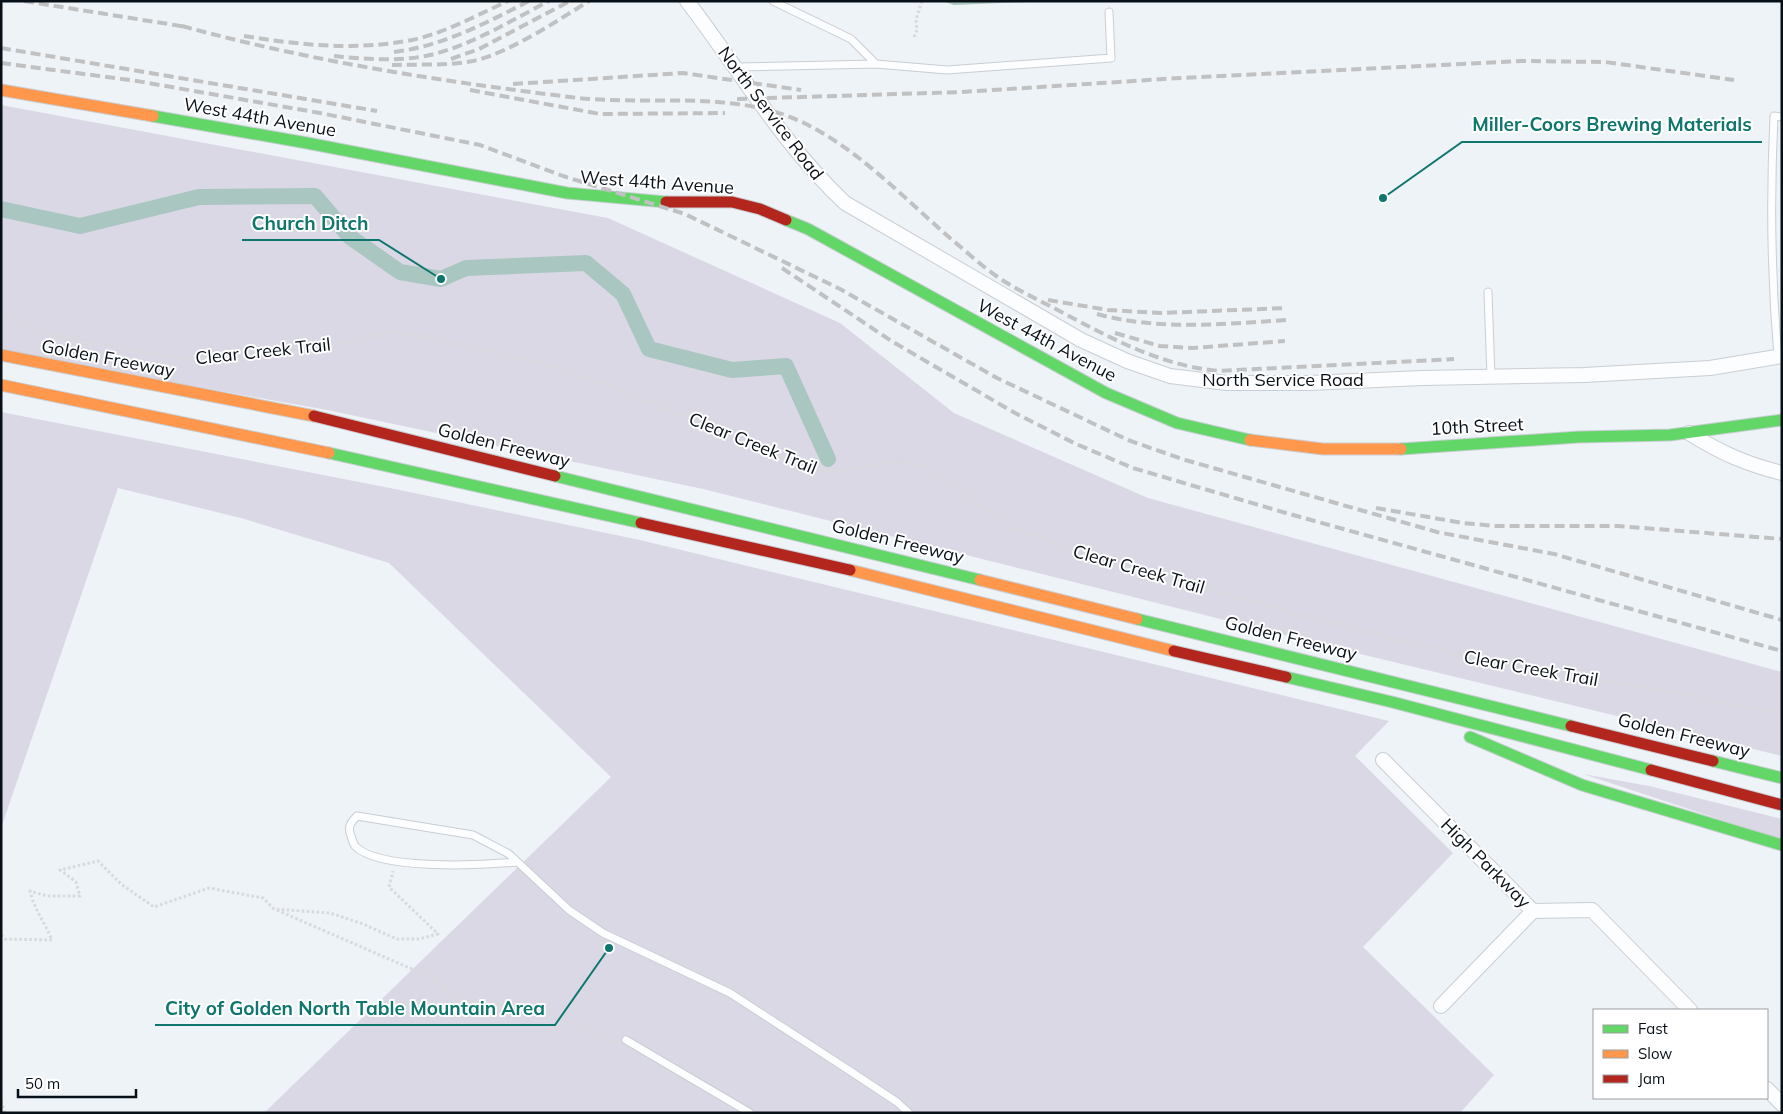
<svg xmlns="http://www.w3.org/2000/svg" width="1783" height="1114" font-family="Mulish,sans-serif">
<style>
.green{fill:#dbd8e6}
.water{fill:#aac6c1}
.lines{fill:none;stroke-linecap:round;stroke-linejoin:round}
.canal{stroke:#aac6c1;stroke-width:16}
.lane-casing{stroke:#c8ced4;stroke-width:9}
.street-casing{stroke:#c8ced4;stroke-width:16}
.fast-casing{stroke:#c8ced4;stroke-width:13}
.slow-casing{stroke:#c8ced4;stroke-width:13}
.jam-casing{stroke:#c8ced4;stroke-width:13}
.path{stroke:#d7d9da;stroke-width:3;stroke-dasharray:2.5 2.5;stroke-linecap:butt}
.lane{stroke:#fcfdfe;stroke-width:7}
.street{stroke:#fcfdfe;stroke-width:14}
.fast{stroke:#63d668;stroke-width:11}
.slow{stroke:#ff974d;stroke-width:11}
.jam{stroke:#b3261e;stroke-width:11}
.rail{stroke:#bfc1c2;stroke-width:4;stroke-dasharray:10 5;stroke-linecap:butt}
.labels{text-anchor:middle;dominant-baseline:central;stroke-width:4;stroke-linejoin:round;paint-order:stroke}
.street-label{font-size:18px;fill:#081017;stroke:#fff}
.leader{fill:none;stroke:#0f766e;stroke-width:2}
.callout-dot{fill:#0f766e;stroke:#fff;stroke-width:2}
.callout-label{font-size:19px;text-anchor:middle;font-weight:bold;fill:#0f766e;stroke:#fff;stroke-width:4;stroke-linejoin:round;paint-order:stroke}
</style>
<rect width="100%" height="100%" fill="#eef3f8"/>
<path class="green" d="M1,105L608,218L840,323L954,413L1148,498L1782,672V756L1352,652L703,489L327,410L1,352Z
M1,412L395,489L640,540L1389,721L1355,756L1453,853L1363,947L1494,1075L1460,1113H264L611,777L389,563L241,518L118,488L1,828Z
M1583,774L1649,786L1782,819V840Z"/>
<path class="water" d="M943,1H1051L954,5Z"/>
<g class="lines">
<path class="canal" d="M1,209L80,226L199,197L315,196L350,237L400,272L441,279L466,268L586,263L623,294L649,349L732,370L786,366L828,459"/>
<defs>
<path id="lane" d="M876,64L947,70L1111,58L1109,12
M736,67L876,64L851,39L773,1
M1488,292L1491,377
M1778,357C1771,276 1770,197 1774,116L1782,117
M517,862C484,865 379,871 355,846C353,843 352,839 351,836C347,827 351,822 357,816L473,835L509,854L569,910L603,933L730,993L844,1067L897,1102L909,1113
M626,1040L750,1113"/>
<path id="street" d="M687,1C739,69 782,144 845,203L1081,340L1127,361L1170,376L1227,383H1309L1422,378L1584,375L1710,368L1782,356
M1689,433C1721,453 1746,464 1782,473
M1383,760L1533,911L1592,910L1690,1010
M1441,1006L1533,911
M1767,1089L1782,1104"/>
<path id="fast" d="M153,116L307,143L567,193L666,202
M786,220L808,229L1106,393L1177,423L1250,440
M1401,449L1579,437L1670,435L1782,420
M329,453L641,523
M555,476L980,580
M1137,619L1571,726
M1286,677L1392,702L1651,770
M1470,737L1582,785L1782,845
M1713,761L1782,778"/>
<path id="slow" d="M1,90L153,116
M1,355L314,416
M1,385L329,453
M1250,440L1323,449H1401
M850,570L1174,651
M980,580L1137,619"/>
<path id="jam" d="M666,202H732L760,209L786,220
M314,416L555,476
M641,523L850,570
M1174,651L1286,677
M1571,726L1713,761
M1651,770L1782,805"/>
</defs>
<use href="#lane" class="lane-casing"/>
<use href="#street" class="street-casing"/>
<use href="#fast" class="fast-casing"/>
<use href="#slow" class="slow-casing"/>
<use href="#jam" class="jam-casing"/>
<path class="path" d="M1763,2V1
M914,37L917,30L916,20L922,1
M1,312L53,335L183,359L323,348L395,331L427,337L541,364L614,387L815,472L843,471L889,462L910,463L926,468L943,477L1005,524L1065,548L1308,617L1480,660L1685,694L1733,706L1782,712
M277,910L421,973L473,1002L538,1008L617,1045
M1,935L5,939L52,940C45,923 34,909 30,891L47,896H80L76,882L60,870L98,861L121,884L154,907L209,888L263,898L274,909L330,913L363,924L397,939H419L438,934L389,887L393,871
M1,1101L5,1113"/>
<use href="#lane" class="lane"/>
<use href="#street" class="street"/>
<use href="#fast" class="fast"/>
<use href="#slow" class="slow"/>
<use href="#jam" class="jam"/>
<path class="rail" d="M24,1L187,27
M182,26C309,61 439,81 570,97C647,107 731,88 804,123C859,150 904,198 950,238C968,253 987,271 1007,283C1027,295 1047,304 1067,315C1116,341 1164,366 1219,371L1454,359
M244,36C300,45 356,51 412,40C445,33 477,15 508,1
M1,48L377,111
M394,52C443,46 486,23 529,1
M334,56C364,59 400,62 430,55C470,46 512,20 549,1
M451,59L479,49L570,1
M1,63L137,81L320,113L480,145L563,176L685,214L840,289L997,378L1128,440L1182,459L1437,532L1554,554L1782,620
M392,65C418,64 446,66 473,61C509,53 557,21 589,1
M513,84L683,73L801,90
M470,90L600,114L725,113
M737,99L962,92L1180,78L1522,61L1605,62L1734,80
M782,268L893,342L1015,413L1076,444L1133,468L1286,513L1782,651
M1048,300L1108,310L1160,313L1287,308
M1097,314C1160,331 1223,324 1287,320
M1115,333L1160,346L1193,348L1285,341
M1376,508L1463,523L1496,526H1618L1782,539"/>
</g>
<g class="labels">
<g class="street-label">
<text transform="translate(771 113) rotate(53)">North Service Road</text>
<text transform="translate(260 117) rotate(10)">West 44th Avenue</text>
<text transform="translate(657 182) rotate(4)">West 44th Avenue</text>
<text transform="translate(1047 340) rotate(28)">West 44th Avenue</text>
<text transform="translate(263 351) rotate(-6)">Clear Creek Trail</text>
<text transform="translate(108 358) rotate(11)">Golden Freeway</text>
<text x="1283" y="379">North Service Road</text>
<text transform="translate(1477 426) rotate(-3)">10th Street</text>
<text transform="translate(753 443) rotate(22)">Clear Creek Trail</text>
<text transform="translate(504 445) rotate(14)">Golden Freeway</text>
<text transform="translate(898 541) rotate(14)">Golden Freeway</text>
<text transform="translate(1139 569) rotate(16)">Clear Creek Trail</text>
<text transform="translate(1291 638) rotate(14)">Golden Freeway</text>
<text transform="translate(1531 668) rotate(10)">Clear Creek Trail</text>
<text transform="translate(1684 735) rotate(14)">Golden Freeway</text>
<text transform="translate(1486 863) rotate(45)">High Parkway</text>
</g>
</g>
<path class="leader" d="M1383 198L1462 142H1762M441 279L379 240H242M609 948L555 1025H155"/>
<g class="callout-dot">
<circle cx="1383" cy="198" r="5"/>
<circle cx="441" cy="279" r="5"/>
<circle cx="609" cy="948" r="5"/>
</g>
<g class="callout-label">
<text x="1612" y="131">Miller-Coors Brewing Materials</text>
<text x="310" y="230">Church Ditch</text>
<text x="355" y="1015">City of Golden North Table Mountain Area</text>
</g>
<rect width="1783" height="1114" fill="none" stroke="#081017" stroke-width="5"/>
<rect x="1593" y="1009" width="175" height="90" fill="#ffffff" stroke="#9c9fa2"/>
<rect x="1603" y="1025" width="25" height="8" fill="#63d668" stroke="#9c9fa2"/>
<text x="1638" y="1034" font-size="15" fill="#081017">Fast</text>
<rect x="1603" y="1050" width="25" height="8" fill="#ff974d" stroke="#9c9fa2"/>
<text x="1638" y="1059" font-size="15" fill="#081017">Slow</text>
<rect x="1603" y="1075" width="25" height="8" fill="#b3261e" stroke="#9c9fa2"/>
<text x="1638" y="1084" font-size="15" fill="#081017">Jam</text>
<path d="M18 1089v8h118v-8" fill="none" stroke="#081017" stroke-width="2.5"/>
<text x="25" y="1089" font-size="15" fill="#081017" stroke="#ffffff" stroke-width="4" paint-order="stroke">50 m</text>
</svg>
